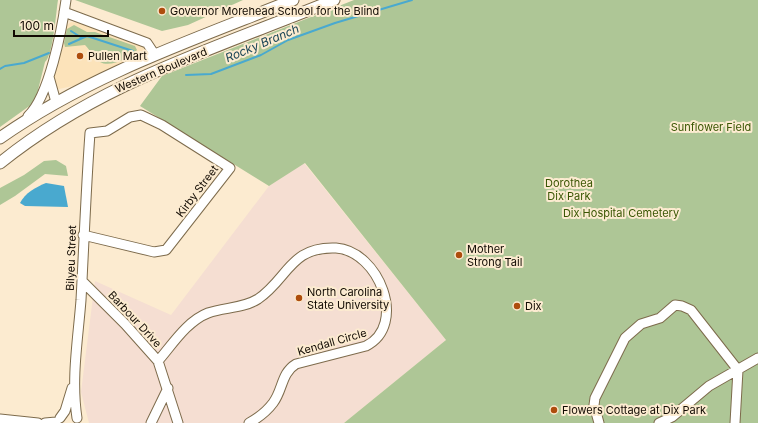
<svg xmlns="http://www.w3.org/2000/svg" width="758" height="423" font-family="Inter,sans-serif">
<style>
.built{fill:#fce3ba}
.education{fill:#f5ded2}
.green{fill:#aec696}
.water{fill:#49a9cf}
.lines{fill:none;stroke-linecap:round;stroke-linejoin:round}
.stream{stroke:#49a9cf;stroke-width:2}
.minor-casing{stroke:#7d6b4c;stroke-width:11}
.major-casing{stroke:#7d6b4c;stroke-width:13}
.minor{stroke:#fff;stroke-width:9}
.major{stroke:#fff;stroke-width:11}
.poi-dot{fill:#ae4d0d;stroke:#fcebd0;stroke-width:1.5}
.labels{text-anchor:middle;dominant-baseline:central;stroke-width:4;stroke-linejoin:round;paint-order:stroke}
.poi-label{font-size:11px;fill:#110a02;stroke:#fcebd0;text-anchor:start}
.street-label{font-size:11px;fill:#110a02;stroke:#fcebd0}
.park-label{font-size:11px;fill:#395603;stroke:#fcebd0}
.water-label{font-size:12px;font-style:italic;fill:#1d4758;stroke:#fcebd0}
</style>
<rect width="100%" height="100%" fill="#fcebd0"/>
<path class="built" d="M71,22L83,23L144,47L145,50L141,54L82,84L59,89L56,88L52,79L66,26Z"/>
<path class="education" d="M304,163L446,340L344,423H89L81,392L95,281L171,315L269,186Z"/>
<path class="green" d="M0,0H58C56,12 53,56 45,62L35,102L0,127Z
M75,0H243L188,25L162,31Z
M354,0H758V423H344L446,340L305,163L269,186L140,106L162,76Z
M74,25L87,32H95L135,46L137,50C130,58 110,68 100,62C94,58 90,50 85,45L65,47L64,43L67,29Z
M56,160L66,166L68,176L45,174L15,196L0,205V188L24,175L44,161Z"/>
<path class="water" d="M46,183L64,186L68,207L25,206L20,203C25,193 36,187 46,183Z"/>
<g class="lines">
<path class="stream" d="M71,31L82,38
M69,44L87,36L133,51
M0,69L5,66L24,63L49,53
M186,75L211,74L261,55L288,40L335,23L412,0"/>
<defs>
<path id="minor" d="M64,12L147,43L155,55
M49,77L56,102
M28,116C49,97 62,29 66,0
M82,281L125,324L158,361L178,423
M158,361C172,345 187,321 208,313C224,307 242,309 258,299C288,279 290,246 336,248C379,251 408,325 366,346L296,364C281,373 283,390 273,403C267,411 258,418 249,423
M60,418L65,411L72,388
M77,418C71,379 78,339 81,300C84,244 86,188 90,133L107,131L130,117L141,115L162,125L230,168L166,250L154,252L83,235
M0,419L38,423
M45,423L56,422
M151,423L168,388
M599,423L594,405L595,398L625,338L641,324L660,318L675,305L682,306L691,310L738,370L735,423
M659,423L672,417L709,386L758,358"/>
<path id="major" d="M0,138C89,75 193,40 293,0
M0,163C100,82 217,48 334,0"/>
</defs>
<use href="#minor" class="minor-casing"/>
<use href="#major" class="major-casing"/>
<use href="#minor" class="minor"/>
<use href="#major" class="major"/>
</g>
<g class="poi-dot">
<circle cx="162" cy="11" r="4"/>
<circle cx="80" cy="56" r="4"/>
<circle cx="459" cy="255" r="4"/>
<circle cx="299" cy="298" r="4"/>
<circle cx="517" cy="306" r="4"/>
<circle cx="554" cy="410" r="4"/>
</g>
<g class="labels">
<g class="poi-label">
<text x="170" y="11">Governor Morehead School for the Blind</text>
<text x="88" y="56">Pullen Mart</text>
<text x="467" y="249">Mother<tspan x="467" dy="13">Strong Tail</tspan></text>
<text x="307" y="292">North Carolina<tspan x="307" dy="13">State University</tspan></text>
<text x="525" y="306">Dix</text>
<text x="562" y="410">Flowers Cottage at Dix Park</text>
</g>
<g class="street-label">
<text transform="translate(161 70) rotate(-23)">Western Boulevard</text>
<text transform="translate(197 191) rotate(-53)">Kirby Street</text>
<text transform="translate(71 258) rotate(-88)">Bilyeu Street</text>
<text transform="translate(135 319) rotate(47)">Barbour Drive</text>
<text transform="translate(332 342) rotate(-16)">Kendall Circle</text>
</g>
<g class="park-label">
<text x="711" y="127">Sunflower Field</text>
<text x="569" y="183">Dorothea<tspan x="569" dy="13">Dix Park</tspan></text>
<text x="621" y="213">Dix Hospital Cemetery</text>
</g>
<g class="water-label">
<text transform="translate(262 43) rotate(-23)">Rocky Branch</text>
</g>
</g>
<path d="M14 30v6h94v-6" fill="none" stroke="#110a02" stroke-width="2"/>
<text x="20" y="30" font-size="12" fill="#110a02" stroke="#fcebd0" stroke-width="3" paint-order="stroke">100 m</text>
</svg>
